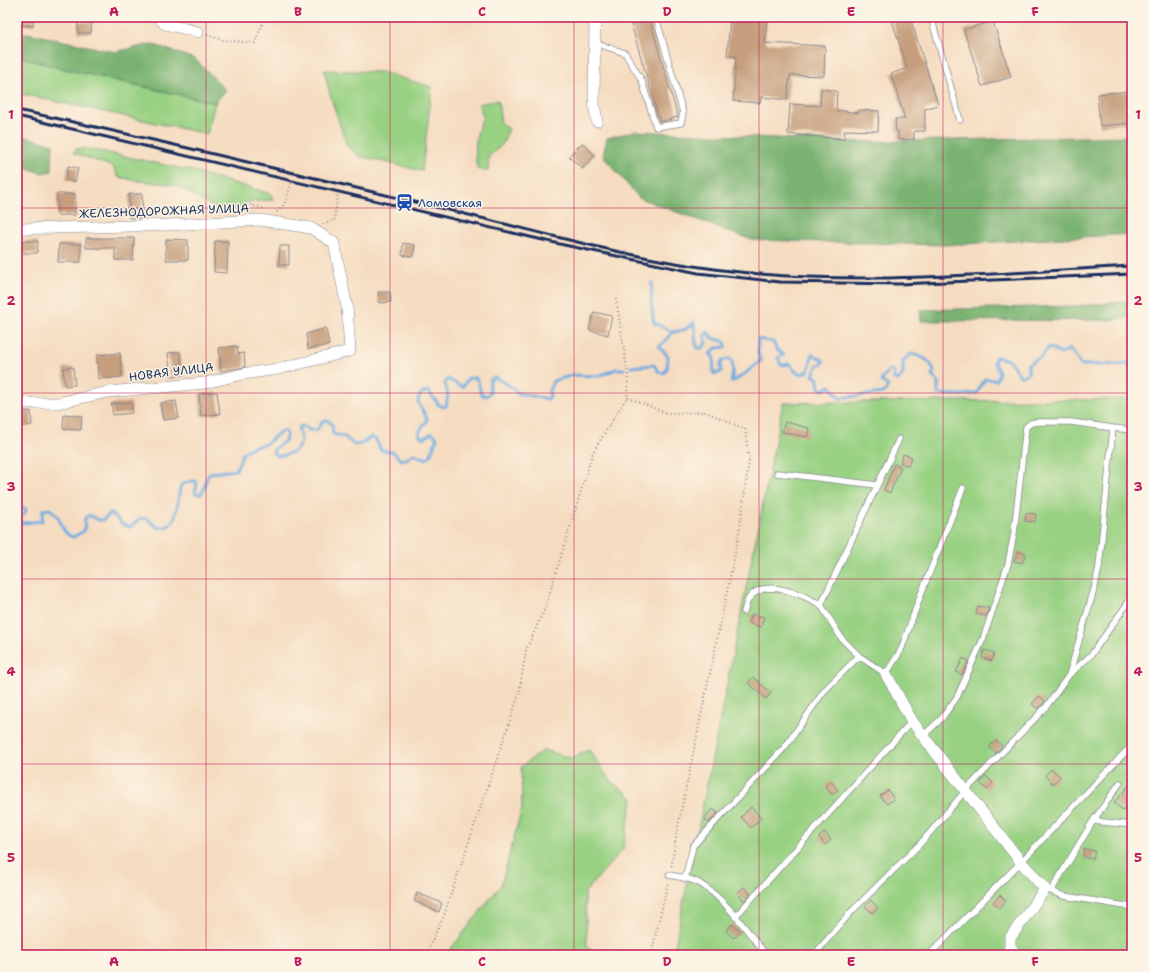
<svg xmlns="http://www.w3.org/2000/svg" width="1149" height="972" font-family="'Shantell Sans',sans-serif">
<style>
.green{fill:#99d183;stroke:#5a8070}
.forest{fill:#7ab371;stroke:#4a7168}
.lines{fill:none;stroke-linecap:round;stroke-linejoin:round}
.stream{stroke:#6eabe0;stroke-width:3}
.building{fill:#c69e7d}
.service-casing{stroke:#88868f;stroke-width:7}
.minor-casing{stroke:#88868f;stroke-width:12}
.path{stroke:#88868f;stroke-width:2;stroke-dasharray:1 3;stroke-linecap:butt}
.service{stroke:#fff;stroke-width:5.5}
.minor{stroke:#fff;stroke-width:11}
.rail{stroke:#1b2f5e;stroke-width:3}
.grid{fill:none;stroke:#c2185b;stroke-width:1;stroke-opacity:0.55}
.labels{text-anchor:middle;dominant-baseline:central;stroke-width:3;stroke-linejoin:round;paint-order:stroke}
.transit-label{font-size:12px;fill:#164399;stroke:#fcf5e5;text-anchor:start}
.street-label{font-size:12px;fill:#1b2f5e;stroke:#fcf5e5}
.neatline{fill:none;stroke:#c2185b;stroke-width:1.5}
.grid-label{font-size:13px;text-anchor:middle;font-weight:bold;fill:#c2185b}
</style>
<rect width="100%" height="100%" fill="#fcf5e5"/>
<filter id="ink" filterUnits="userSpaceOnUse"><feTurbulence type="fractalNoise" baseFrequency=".025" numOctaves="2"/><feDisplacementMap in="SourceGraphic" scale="8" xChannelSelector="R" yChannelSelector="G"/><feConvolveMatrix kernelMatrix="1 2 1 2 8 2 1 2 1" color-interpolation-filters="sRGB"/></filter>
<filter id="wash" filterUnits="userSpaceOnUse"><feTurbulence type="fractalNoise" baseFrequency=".012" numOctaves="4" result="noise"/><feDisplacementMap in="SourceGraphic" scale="16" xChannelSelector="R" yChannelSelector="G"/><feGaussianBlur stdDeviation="0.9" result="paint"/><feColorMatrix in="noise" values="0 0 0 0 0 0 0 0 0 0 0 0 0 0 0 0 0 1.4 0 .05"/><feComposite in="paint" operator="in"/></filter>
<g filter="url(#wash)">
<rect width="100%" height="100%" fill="#f5dcc0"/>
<path class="green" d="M17,56L52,66L215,103L207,134L17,93Z
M324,70L381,72L432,87L422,171L359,156L347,146L331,98Z
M498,100L501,123L509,129L502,145L489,156L488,171L477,169C474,151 475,133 483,117L479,104Z
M86,148L193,171L271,194L273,200L248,202L230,212L211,206L175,185L138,181L118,177L113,167L74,153L76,149Z
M1132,399V955H673L783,403Z
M543,750L571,758L589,750L611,781L633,798L623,849L585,892L587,947L598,955H521L520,953L514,955H446L501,885L522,808L521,767Z"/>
<path class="forest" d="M27,33L115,52L152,44L195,59L226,90L215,103L52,66L17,56V34Z
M635,131L855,142L1132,136V234L945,245L752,240L639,198L603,156L607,138Z
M17,135L53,144L52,171L41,173L17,164Z
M1132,301V317L1112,320L921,321L920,310L1076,306Z"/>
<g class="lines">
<path class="stream" d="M652,283L651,304L654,323L673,332
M631,367L654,365L659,372L664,373L667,369L668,356L659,347L673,332L684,330L694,323L696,344L698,348H702L706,343L705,335L708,332L712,338L723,341L726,344V347L716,348L710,354L714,357L713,373L715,374L721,372V364L723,360L729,359L732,361L733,371L731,382C743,378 750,368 761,361L758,353V339L773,342L777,350L784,355L778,358L781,365L790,364L794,370L799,374L807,372L810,366L812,354L823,360V363L817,366L813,375L818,379L819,388L824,390L830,386L840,398L884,393L888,386L881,381L889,370L894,371L893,378L898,380L903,374V361L911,354C923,357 930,359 934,371L932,375L938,381V394L962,395L977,393L985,379L996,380L999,372L994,362L996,357L1009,360L1021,377L1028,373V364L1041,357L1049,347L1061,354L1070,349L1081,365L1129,364L1132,375
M17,509L21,507L26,509L25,513L19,519L21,523L42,521L43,510L50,509C53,512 57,515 59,519C63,527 63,534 73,537L84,531L85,518L89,515L98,520H103L111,513L123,525L131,527L139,519L145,518C150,520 153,525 158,527C180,533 177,493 181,485L191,481H195L197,484L195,493L197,494H201C207,487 204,479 210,473L236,470L243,453L252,447L266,444L281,431H285L287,434L285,441L274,449L273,453L278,456C287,455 300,452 301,440C301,435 298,432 299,427L303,426L309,430H317L323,421L327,420L332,424L333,434L345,437L354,445L361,444L371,437L376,440L381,450L393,452L401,460L406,459L414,454L426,459L430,456L437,438L432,433L424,438L420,436L419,432L427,420C425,409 412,404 422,393L428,391L439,405L443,407L446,406L448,396L445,383L448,379L462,387L469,378H476L478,381L481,394L486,396L490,393V380L495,377L512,387L517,393L547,399L550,397L549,391L553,381L573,375L599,376L616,369H624"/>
</g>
<g id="blocks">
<path class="building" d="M20,17H34L33,26L20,25Z
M629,17H649L678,117L660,122Z
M730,17H767L765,43L825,46L824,76L790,75L787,100L761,97L760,103L733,101L736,56H727Z
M891,17H910L938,105L925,109V131H914V139L898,140V131H896L895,119H905L891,74L907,68Z
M993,21L1011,77L982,86L964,30Z
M78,22H92L91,33H78Z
M821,89L837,91L836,110L859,113V110L879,111L878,131L845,130L844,139L788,134L790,104L820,106Z
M1132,91V123L1100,126L1097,94Z
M582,143L595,155L582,169L569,156Z
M68,166L78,168L75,182L66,180Z
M57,194H75V215H57Z
M129,194H142L143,218H129Z
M86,238H134L133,260H115V248H86Z
M166,239L188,240V260H166Z
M22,241H38L37,253H21Z
M215,241H228L227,273L214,272Z
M403,243L415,245L413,257L402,255Z
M59,244H81V262H58Z
M280,246H289V265H279Z
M378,292H390L391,302L379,303Z
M594,312L612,316L608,335L589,330Z
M326,328L329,345L308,349L306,334Z
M237,346L238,354L244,353L245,367L221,371L219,348Z
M180,352L183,375L171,376L168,353Z
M120,353L122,377L98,379L97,355Z
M73,367L75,385L65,386L63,368Z
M217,392L220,414L201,416L199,394Z
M176,401L179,418L163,420L160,403Z
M131,402L132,413L113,415L111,404Z
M31,411L32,425L17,427V412Z
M64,414L82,416L81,430L63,429Z
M785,422L809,428L807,437L782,432Z
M903,454L912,457L908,466L900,463Z
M894,464L901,467L890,493L884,490Z
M1026,513L1036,514L1035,522L1025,521Z
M1018,551L1026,554L1022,563L1014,561Z
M978,606L989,608L986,616L976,614Z
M752,614L764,617L761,627L749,623Z
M984,650L994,653L992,661L982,658Z
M963,658L969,661L962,675L956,672Z
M753,677L771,693L766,699L748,683Z
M1039,696L1045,701L1038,709L1032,704Z
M996,740L1002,746L996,753L989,747Z
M1051,769L1060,776L1053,784L1045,776Z
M986,776L993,783L987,790L980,783Z
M831,781L838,790L832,795L825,786Z
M1132,782V800L1123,810L1114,803Z
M888,790L894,799L887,804L880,796Z
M751,807L761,818L751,828L741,817Z
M712,809L718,813L709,823L704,819Z
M825,832L831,840L825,845L819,837Z
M1084,849L1095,851L1093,859L1083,857Z
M744,887L750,894L744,901L737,893Z
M417,893L442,903L439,912L414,901Z
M1000,895L1006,901L999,908L993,902Z
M871,900L878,908L872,913L865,906Z
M732,924L741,931L734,938L726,931Z"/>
</g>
</g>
<g filter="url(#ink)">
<use href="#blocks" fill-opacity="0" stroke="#88868f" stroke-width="1"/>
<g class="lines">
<defs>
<path id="service" d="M931,17L960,120
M595,43L625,53L642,81L656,127L681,123L683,113L656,17
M899,439L821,605L842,639L859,656L886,674L901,650L921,594L963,488
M777,473L877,485
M744,612C745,609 746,604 748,600C762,576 804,595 821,605
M1069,675L1095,586L1099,567L1113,428L1132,430
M923,736L942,718L957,697L983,639L1008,564L1014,533L1026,427L1031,423L1036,422H1071L1113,428
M1093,821L1132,825
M669,875C679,877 691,878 699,883C726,899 747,931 766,955
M685,879L693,846L785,747L824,691L859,656
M1048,890L1064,896L1132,907
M1051,891L1093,821L1120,783
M735,917L912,721
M814,955L852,911L921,843L966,790L1046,707L1069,675L1091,655L1132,597
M929,955L1021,862L1132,745
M999,955L1010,946
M1130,955L1132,948"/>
<path id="minor" d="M158,17L165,24L198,32
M595,17L594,104L597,121
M17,229L168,225L260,220L311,228L334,243L347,307L350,351L278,369L243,374L205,383L108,392L58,403H17
M886,674L912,721L923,736L1021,862L1045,889L1010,938V946L1016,955"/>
</defs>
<use href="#service" class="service-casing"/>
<use href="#minor" class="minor-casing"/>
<path class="path" d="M207,35L223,40L255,43L265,17
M244,210L251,205L265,209
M277,212L284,205L292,182
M323,224L334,221L338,193
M616,299L628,374L627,397
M428,955L430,945L443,918L519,694L526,650L545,608L593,452L627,397L666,413L706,412L745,429L749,461L739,534L677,831L671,868
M651,955L668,882"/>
<use href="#service" class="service"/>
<use href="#minor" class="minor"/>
<path class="rail" d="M17,110C166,141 313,178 461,213C547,234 634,259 722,270C858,287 996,273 1132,266
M17,116L564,245L698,273L780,282L899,284L1132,274"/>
</g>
</g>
<path class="grid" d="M206,17V955M390,17V955M574,17V955M759,17V955M943,17V955M17,208H1132M17,393H1132M17,579H1132M17,764H1132"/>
<defs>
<symbol id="station-bare" viewBox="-9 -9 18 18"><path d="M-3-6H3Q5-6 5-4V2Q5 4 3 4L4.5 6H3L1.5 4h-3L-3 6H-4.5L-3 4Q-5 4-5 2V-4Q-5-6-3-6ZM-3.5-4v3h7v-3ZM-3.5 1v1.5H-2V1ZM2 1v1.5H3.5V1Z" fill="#1a4fb4" stroke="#fcf5e5" stroke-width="2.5" paint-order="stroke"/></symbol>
</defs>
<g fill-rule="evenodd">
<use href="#station-bare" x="392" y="190" width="25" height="25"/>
</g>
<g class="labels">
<g class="transit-label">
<text x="418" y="203">Ломовская</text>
</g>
<g class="street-label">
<text transform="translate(164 211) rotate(-2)">ЖЕЛЕЗНОДОРОЖНАЯ УЛИЦА</text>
<text transform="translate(171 372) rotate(-7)">НОВАЯ УЛИЦА</text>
</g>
</g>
<rect width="1149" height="972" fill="none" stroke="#fcf5e5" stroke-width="44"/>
<rect x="22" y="22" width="1105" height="928" class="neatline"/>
<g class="grid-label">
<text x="114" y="16">A</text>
<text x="298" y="16">B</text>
<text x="482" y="16">C</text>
<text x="667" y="16">D</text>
<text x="851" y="16">E</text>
<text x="1035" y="16">F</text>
<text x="11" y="119">1</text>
<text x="1138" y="119">1</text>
<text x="11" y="305">2</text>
<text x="1138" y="305">2</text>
<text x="11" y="491">3</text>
<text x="1138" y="491">3</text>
<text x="11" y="676">4</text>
<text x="1138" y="676">4</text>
<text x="11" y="862">5</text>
<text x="1138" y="862">5</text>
<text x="114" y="966">A</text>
<text x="298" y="966">B</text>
<text x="482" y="966">C</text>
<text x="667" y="966">D</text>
<text x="851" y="966">E</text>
<text x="1035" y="966">F</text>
</g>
</svg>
